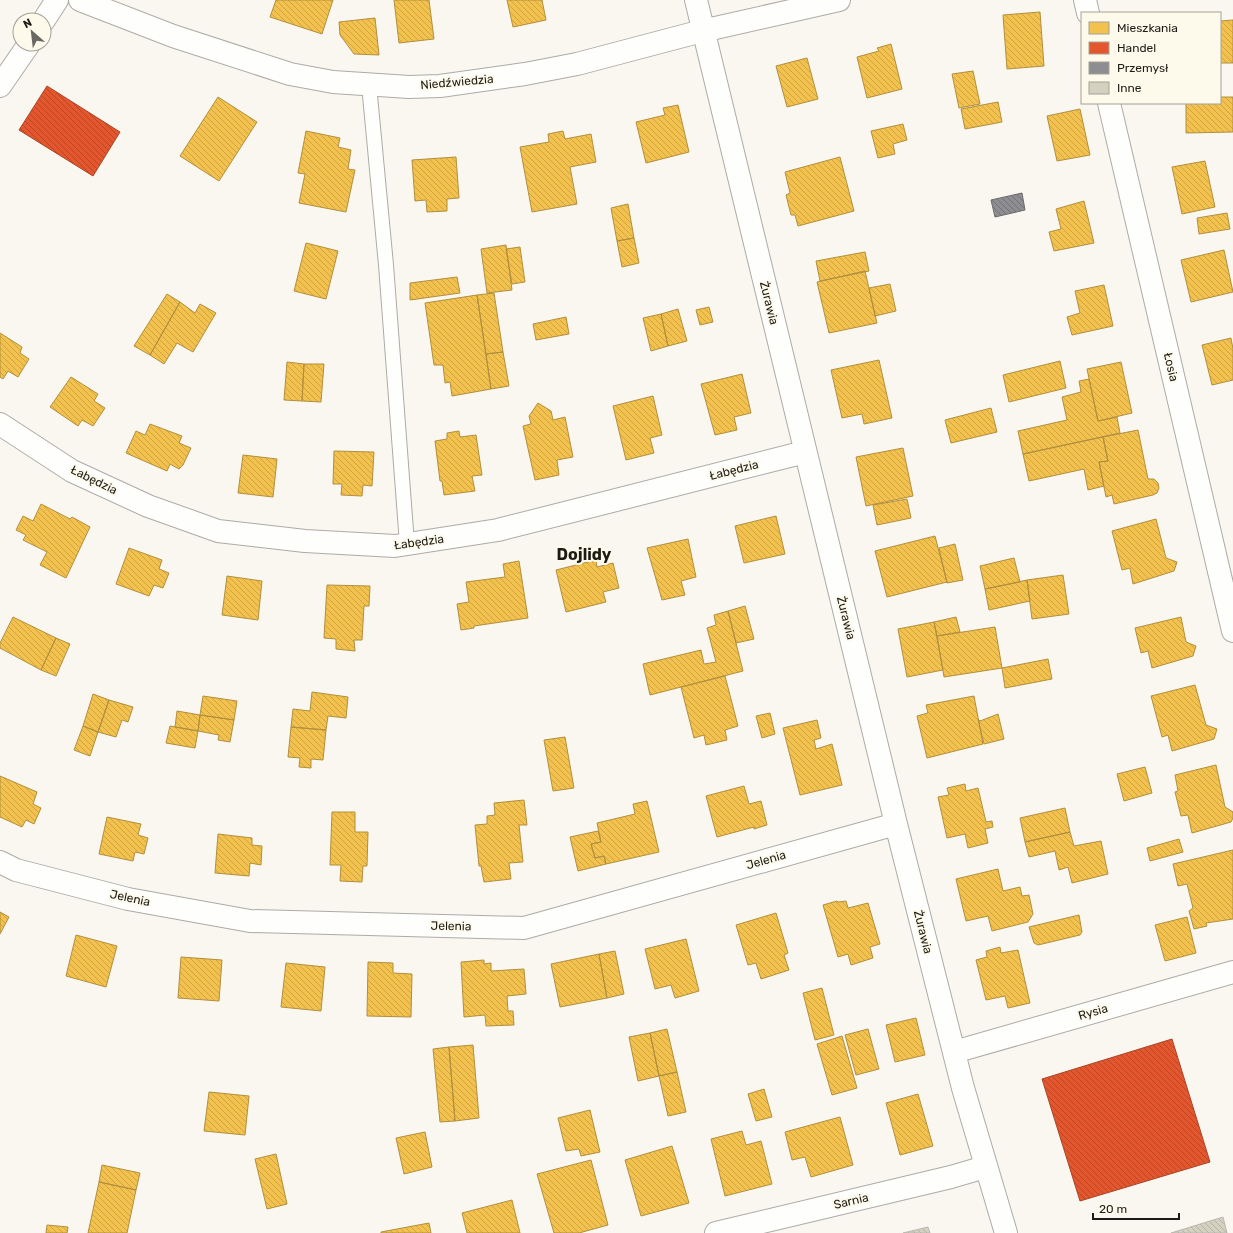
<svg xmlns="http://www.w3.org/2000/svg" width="1233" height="1233" font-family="Rubik,sans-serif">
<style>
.homes{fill:url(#homes-back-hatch);stroke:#b28f3d}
.shops{fill:url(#shops-back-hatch);stroke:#a84527}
.industry{fill:url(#industry-back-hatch);stroke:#6b6b6d}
.building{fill:url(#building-back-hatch);stroke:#b9b7b1}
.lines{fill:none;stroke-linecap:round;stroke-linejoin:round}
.lane-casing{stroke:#adaba5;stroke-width:16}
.street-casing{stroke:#adaba5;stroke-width:24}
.lane{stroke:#fefefd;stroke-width:14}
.street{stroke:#fefefd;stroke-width:22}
.labels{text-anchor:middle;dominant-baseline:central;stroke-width:4;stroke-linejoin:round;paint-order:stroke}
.street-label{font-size:12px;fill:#1d1b16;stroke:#fdfaeb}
.district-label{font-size:16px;font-weight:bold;fill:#1d1b16;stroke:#fdfaeb}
</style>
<defs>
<pattern id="homes-back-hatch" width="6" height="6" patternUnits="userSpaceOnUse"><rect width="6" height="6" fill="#f2c14e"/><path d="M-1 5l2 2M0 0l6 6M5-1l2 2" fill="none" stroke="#cfa543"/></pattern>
<pattern id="shops-back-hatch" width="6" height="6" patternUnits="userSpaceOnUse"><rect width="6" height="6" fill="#e4572e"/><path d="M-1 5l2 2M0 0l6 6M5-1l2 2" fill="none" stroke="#b84726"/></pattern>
<pattern id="industry-back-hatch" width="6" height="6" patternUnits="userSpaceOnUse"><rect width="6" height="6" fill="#8d8d92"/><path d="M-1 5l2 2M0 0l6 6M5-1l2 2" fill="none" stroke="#737276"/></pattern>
<pattern id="building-back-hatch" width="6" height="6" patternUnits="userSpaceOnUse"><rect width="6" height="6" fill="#d5d1c1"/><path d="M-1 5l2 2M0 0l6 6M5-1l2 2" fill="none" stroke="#b6b3a5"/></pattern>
</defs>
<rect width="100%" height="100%" fill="#f9f7ef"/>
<path class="homes" d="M276,0H333L322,34L270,17Z
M394,0H429L434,39L399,43Z
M507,0H542L546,20L513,27Z
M1040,12L1044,66L1007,69L1003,15Z
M375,18L379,55L354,54L340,35L339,22Z
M1233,20V63H1220V21Z
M891,44L902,89L867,98L857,57L879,51L877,48Z
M807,58L818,99L787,107L776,66Z
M973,71L980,104L959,108L952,74Z
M218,97L257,122L219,181L180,156Z
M1220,97H1233V132L1186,133V103H1220Z
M998,102L1002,122L965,129L961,109Z
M678,105L689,152L646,163L636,122L665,115L663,108Z
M1080,109L1090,155L1057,161L1047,116Z
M903,124L907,140L893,144L895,154L878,158L871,131Z
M306,131L340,138L338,147L351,150L348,169L355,170L346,212L299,203L305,174L298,173Z
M563,131L565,139L591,134L596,162L570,167L577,204L532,212L520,147L549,142L548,134Z
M456,157L459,198L447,199V211L427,212L426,200L415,201L412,160Z
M840,157L854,211L798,226L795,215H791L786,195L790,193L785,172Z
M1205,161L1215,207L1182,214L1172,167Z
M1084,201L1094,243L1054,251L1049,232L1061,229L1056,209Z
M628,204L634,238L617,241L611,208Z
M1227,213L1230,229L1199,234L1197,218Z
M634,238L639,263L622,267L617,241Z
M306,243L338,251L326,299L294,291Z
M506,245L512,290L487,293L481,249Z
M520,247L525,282L512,284L506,249Z
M1224,250L1233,292L1191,302L1181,260Z
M865,252L869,271L820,281L816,261Z
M865,271L877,323L829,333L817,282Z
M457,277L460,293L410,300V283Z
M890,284L896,311L875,316L869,288Z
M1104,285L1113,326L1072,335L1067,317L1080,313L1075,291Z
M494,293L503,352L486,354L477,295Z
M167,294L180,302L150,355L134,346Z
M477,295L491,389L452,396L450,382L445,383L443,365H434L425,303Z
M180,302L195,313L200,304L216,313L193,352L177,343L164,364L150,355Z
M709,307L713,322L700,325L696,310Z
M678,309L687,341L668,346L661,314Z
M661,314L668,346L651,351L643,318Z
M566,317L569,334L536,340L533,324Z
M0,333L22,347L20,353L29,359L18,377L8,371L3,379L0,377Z
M1231,338L1233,349V380L1212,385L1202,345Z
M503,352L509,386L491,389L486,354Z
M879,360L892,418L864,424L862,414L842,418L831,370Z
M1060,361L1066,388L1009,402L1003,375Z
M287,362L304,364L302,401L284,400Z
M1121,362L1132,413L1098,421L1087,369Z
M304,364H324L321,402L302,401Z
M742,374L751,413L734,417L737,430L715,435L701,384Z
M71,377L98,394L94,401L105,408L93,426L82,420L78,426L50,407Z
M1089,379L1098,421L1117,417L1120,433L1023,454L1018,431L1067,420L1062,397L1081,392L1079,381Z
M653,396L662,435L650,438L654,453L626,460L613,406Z
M538,403L551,411L553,420L565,417L573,457L557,460L559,475L535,480L523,426L531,424L529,416Z
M991,408L997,432L951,443L945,420Z
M150,424L182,436L179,443L191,448L183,465L179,469L170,464L167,471L126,453L136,431L145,435Z
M1138,430L1148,479H1154L1158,483L1159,488L1157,493L1153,495L1114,504L1112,495L1106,497L1099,462L1108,461L1103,437Z
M459,431L460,437L476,435L482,475L472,476L475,491L444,495L442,481H440L435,441L447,439V433Z
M1103,437L1108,461L1099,462L1104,486L1088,490L1084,469L1029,481L1023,454Z
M903,448L913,496L866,506L856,457Z
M334,451L374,452L372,486L363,485L362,496L341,495L342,484H333Z
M243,455L277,459L273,497L238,493Z
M907,499L911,518L877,525L873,505Z
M41,504L70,519L72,517L90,527L66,578L40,565L47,552L23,540L26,535L16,530L23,516L33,521Z
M776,516L785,554L744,563L735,526Z
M1156,519L1166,558L1177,562L1174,571L1133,584L1130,568L1122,570L1112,531Z
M935,536L947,582L887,597L875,551Z
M688,539L696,577L681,581L685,595L662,600L647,548Z
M955,544L963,580L947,583L939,548Z
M129,548L162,560L159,569L169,573L163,588L154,585L149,596L116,584Z
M1014,558L1020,582L985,589L980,566Z
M596,560L597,567L613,563L619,588L603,592L606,602L566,612L556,570Z
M519,561L528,618L474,626V628L461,630L457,604L469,602L466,582L505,577L503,564Z
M1063,575L1069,614L1032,619L1027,580Z
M227,576L262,581L258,620L222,615Z
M1027,580L1030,601L989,610L985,589Z
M327,585L370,586L369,606H364L362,640H354L355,651L336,649V639L324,638Z
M745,606L754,639L736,643L728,611Z
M728,611L743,671L650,695L643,664L701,650L704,664L716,662L707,628L716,625L714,615Z
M13,617L56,638L41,670L0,648V643Z
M956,617L960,632L937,636L934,622Z
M1181,617L1186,642L1196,646L1193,656L1152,668L1148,651L1141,653L1135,628Z
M934,622L943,670L907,677L898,629Z
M995,627L1002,668L944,677L937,636Z
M56,638L70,644L56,676L41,670Z
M1048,659L1052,679L1005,688L1002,668Z
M725,676L738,726L725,730L727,740L706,745L704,735L694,738L681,687Z
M1195,685L1206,725L1217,729L1214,739L1172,751L1168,735L1162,737L1151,696Z
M312,692L348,697L346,718L328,716L326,730L291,727L293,709L310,711Z
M93,694L109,700L98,732L83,726Z
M203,696L237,701L234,720L200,715Z
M974,696L983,744L927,758L917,716L928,713L926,705Z
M109,700L133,707L128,722L122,720L116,737L98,732Z
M177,711L200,715L198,731L175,727Z
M770,713L775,734L762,738L756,716Z
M998,714L1004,739L984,744L978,719L980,721Z
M200,715L234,720L230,742L218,740L219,735L198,731Z
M817,720L821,738L814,740L816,749L832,744L842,785L800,795L783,728Z
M83,726L98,732L90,756L74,750Z
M170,726L198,731L195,748L166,743Z
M291,727L326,730L323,760L311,759V768L299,767L300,758L288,757Z
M565,737L574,788L553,791L544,740Z
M1216,765L1225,807L1233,812V818L1231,822L1192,833L1188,815L1181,816L1175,792L1178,791L1175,775Z
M1145,767L1152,793L1124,801L1117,774Z
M0,776L37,792L33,804L41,808L34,824L26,820L22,827L0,817Z
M965,784L966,791L978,788L986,822L992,821L993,827L985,829L988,843L968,848L965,834L947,838L938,797L949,795L947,788Z
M744,786L749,804L761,801L767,825L754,829V827L717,837L706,796Z
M524,800L527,825H519L523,862L509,863L511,879L484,882L481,866H479L475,825L487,824V816L495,815L494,803Z
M647,801L659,852L606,864L604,856L595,858L591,844L601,842L597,823L635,814L633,804Z
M1065,808L1070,832L1025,842L1020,818Z
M332,812H355V832H368L367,866H363L362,882L340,881L341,865H330Z
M107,817L141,824L138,835L148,838L144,854L135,852L133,861L99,854Z
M598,831L601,842L591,844L595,858L604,856L606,864L578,871L570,837Z
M1070,832L1074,846L1101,841L1108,874L1072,883L1068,867L1059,870L1055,851L1029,857L1025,842Z
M218,834L252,838V845L262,846L261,865L250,863L249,876L215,873Z
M1179,839L1183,852L1150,861L1147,848Z
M1233,850V919L1206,923L1207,926L1194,929L1189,911L1193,908L1187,884L1178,886L1173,864Z
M998,869L1003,891L1020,887L1022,896L1029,895L1033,914L1028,922L992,931L988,916L966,921L956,879Z
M837,901L838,902L846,901L848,908L868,903L880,944L870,947L873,958L851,965L848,954L838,957L823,905Z
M0,912L9,917L0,934Z
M776,913L788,953L784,955L789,970L761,979L756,963L748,965L736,925Z
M1079,915L1082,932L1080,935L1038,945L1034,943L1029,927Z
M1187,917L1196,953L1165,961L1155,925Z
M76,935L117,946L106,987L66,976Z
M686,939L699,991L675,998L671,985L655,989L645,949Z
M1000,947L1001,953L1018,950L1030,1003L1008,1008L1005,996L986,1000L976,960L987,957L986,951Z
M615,951L624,994L607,998L599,954Z
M599,954L607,998L560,1007L551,964Z
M181,957L222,960L219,1001L178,998Z
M484,960V964L491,963V971L524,969L526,994L507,996L508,1011H513L514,1025L486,1026L485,1015L464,1017L461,962Z
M368,962L393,963V973L412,974L411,1017L367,1016Z
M286,963L325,967L321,1011L281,1007Z
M822,988L834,1035L815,1040L803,993Z
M916,1018L925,1055L895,1062L886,1025Z
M667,1029L677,1072L659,1076L650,1033Z
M868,1029L879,1069L856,1075L845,1035Z
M650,1033L659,1076L638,1081L629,1037Z
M842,1036L857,1088L832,1095L817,1044Z
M473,1045L479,1118L455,1121L449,1047Z
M449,1047L455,1121L440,1122L433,1049Z
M677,1072L686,1112L668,1116L659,1076Z
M764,1089L772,1117L756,1121L748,1094Z
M209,1092L249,1096L245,1135L204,1131Z
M918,1094L933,1146L900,1155L886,1103Z
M590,1110L600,1152L581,1156L579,1149L566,1151L558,1118Z
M840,1117L853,1165L811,1177L805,1157L792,1160L785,1132Z
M742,1131L746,1145L761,1141L772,1184L725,1196L711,1139Z
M425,1132L432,1167L404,1174L396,1138Z
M672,1146L689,1203L641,1216L625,1160Z
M276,1154L287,1204L267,1209L255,1159Z
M591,1160L608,1225L579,1233H554L537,1174Z
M102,1165L140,1173L136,1190L99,1182Z
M99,1182L136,1190L127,1233H88Z
M512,1200L520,1233H467L462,1213Z
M429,1223L431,1233H381V1232Z
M47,1225L68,1227L67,1233H46Z"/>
<path class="shops" d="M47,86L120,132L93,176L19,130Z
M1172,1039L1210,1162L1080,1201L1042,1079Z"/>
<path class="industry" d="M1022,193L1025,210L995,217L991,200Z"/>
<path class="building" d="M1223,1217L1227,1233H1171Z
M928,1227L930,1233H903Z"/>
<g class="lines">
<defs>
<path id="lane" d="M369,85L386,265L407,544"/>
<path id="street" d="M80,0L173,36L290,74L333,82L409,87L440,86L525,74L577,64L702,31L839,0
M696,0L896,824L963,1088L1006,1233
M1085,0L1088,13
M44,20L57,0
M0,86L29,44
M1109,103L1233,631
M0,424L72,471L148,506L218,531L305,541L395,546L498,530L805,452
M0,862L16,870L128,899L250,921L524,928L896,824
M954,1052L1233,972
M716,1233L951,1177L985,1167"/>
</defs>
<use href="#lane" class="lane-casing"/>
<use href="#street" class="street-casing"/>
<use href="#lane" class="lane"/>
<use href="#street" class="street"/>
</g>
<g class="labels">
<g class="street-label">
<text transform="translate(457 82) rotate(-5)">Niedźwiedzia</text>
<text transform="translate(769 303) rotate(76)">Żurawia</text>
<text transform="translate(1171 367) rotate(77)">Łosia</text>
<text transform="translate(734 470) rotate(-14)">Łabędzia</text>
<text transform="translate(94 480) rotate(26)">Łabędzia</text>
<text transform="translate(419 542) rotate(-8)">Łabędzia</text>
<text transform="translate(846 618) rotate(76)">Żurawia</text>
<text transform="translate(766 860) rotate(-16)">Jelenia</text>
<text transform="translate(130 898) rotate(12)">Jelenia</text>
<text transform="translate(451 926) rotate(1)">Jelenia</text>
<text transform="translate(923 932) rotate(76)">Żurawia</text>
<text transform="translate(1093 1012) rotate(-16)">Rysia</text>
<text transform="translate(851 1201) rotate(-13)">Sarnia</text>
</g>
<g class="district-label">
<text x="584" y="554">Dojlidy</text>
</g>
</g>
<rect x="1081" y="12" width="140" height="92" fill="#fdfaeb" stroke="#a3a196"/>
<rect x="1089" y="22" width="20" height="12" fill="#f2c14e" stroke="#a3a196"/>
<text x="1117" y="32" font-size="12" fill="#1d1b16">Mieszkania</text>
<rect x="1089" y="42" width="20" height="12" fill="#e4572e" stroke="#a3a196"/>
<text x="1117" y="52" font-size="12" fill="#1d1b16">Handel</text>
<rect x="1089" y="62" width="20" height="12" fill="#8d8d92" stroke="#a3a196"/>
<text x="1117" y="72" font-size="12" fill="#1d1b16">Przemysł</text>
<rect x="1089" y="82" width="20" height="12" fill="#d5d1c1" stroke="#a3a196"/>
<text x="1117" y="92" font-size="12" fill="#1d1b16">Inne</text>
<g transform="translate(32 32) rotate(332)"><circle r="19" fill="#fdfaeb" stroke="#a3a196"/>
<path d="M0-3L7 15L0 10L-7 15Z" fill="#6a6862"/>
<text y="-6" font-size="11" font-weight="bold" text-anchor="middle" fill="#1d1b16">N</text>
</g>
<path d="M1093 1213v6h86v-6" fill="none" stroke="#1d1b16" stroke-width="2"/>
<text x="1099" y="1213" font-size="12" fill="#1d1b16" stroke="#fdfaeb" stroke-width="3" paint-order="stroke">20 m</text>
</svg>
